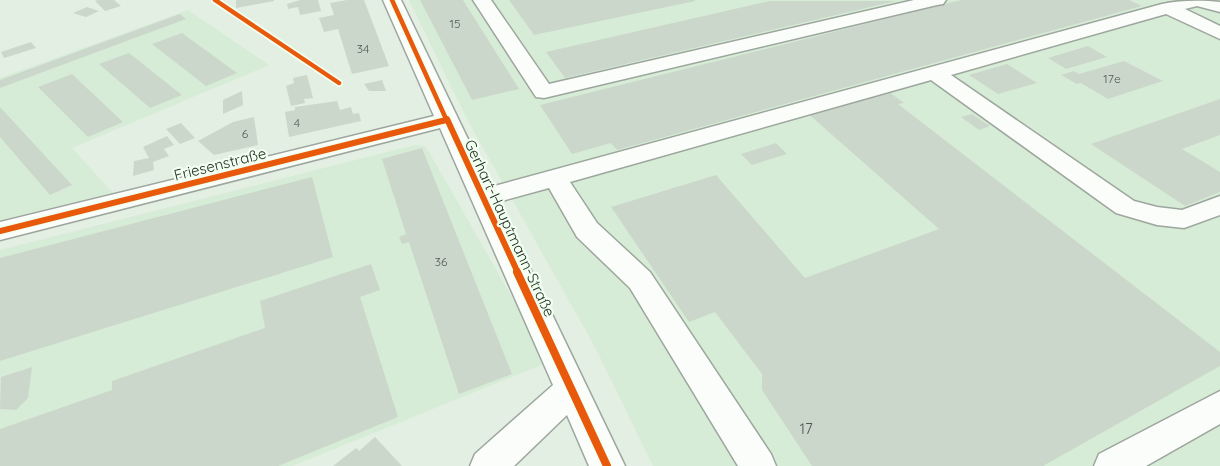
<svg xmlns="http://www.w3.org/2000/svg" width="1220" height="466" font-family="Quicksand,sans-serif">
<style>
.built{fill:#d6ecd6}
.building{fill:#ccd7cc}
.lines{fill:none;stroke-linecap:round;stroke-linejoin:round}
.minor-casing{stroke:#9da69d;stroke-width:3}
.minor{fill:#fbfdfb;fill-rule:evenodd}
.cycleway-far2-casing{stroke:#f1fff0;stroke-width:8}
.cycleway-far1-casing{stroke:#f1fff0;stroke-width:10}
.cycleway-casing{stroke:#f1fff0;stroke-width:11}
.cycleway-far2{stroke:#e8590c;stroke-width:4.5}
.cycleway-far1{stroke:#e8590c;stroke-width:6}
.cycleway{stroke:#e8590c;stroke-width:8}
.labels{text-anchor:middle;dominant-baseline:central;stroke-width:4.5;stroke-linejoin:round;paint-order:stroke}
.number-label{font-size:12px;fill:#505950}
.street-label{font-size:15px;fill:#252e25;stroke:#f1fff0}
.near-number-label{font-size:15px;fill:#505950}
</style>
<rect width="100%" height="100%" fill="#e2efe2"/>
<path class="built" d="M409,0H1220V466H653L596,349L467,119Z
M188,10L269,65L72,148L113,193L0,220V78Z
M415,145L425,146L429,152L549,362L292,466H0V250Z"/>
<path class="building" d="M98,0H114L121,6L105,11L95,1Z
M236,0H274V1L236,8Z
M300,0H318L321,11L300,15L298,7L288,9L287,4Z
M347,0H364L389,66L352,74L338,29L324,32L319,18L334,15L330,3Z
M420,0H463L519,89L472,100Z
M509,0H695V1L534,35Z
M961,0H1129L1142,6L617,150L611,143L572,154L540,105Z
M770,1H896L565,78L546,52Z
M87,7L99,11L86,17L73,13Z
M180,14L186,19L0,88V80Z
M182,33L237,73L206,86L152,44Z
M31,42L36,48L4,58L1,52Z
M1088,46L1107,57L1066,69L1048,58Z
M129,53L182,95L150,108L99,64Z
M1124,61L1163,81L1108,99L1081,83L1077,84L1061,75L1074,71L1079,74Z
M1007,64L1037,83L998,94L969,75Z
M72,74L123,122L88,137L38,87Z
M307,75L313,98L304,99L305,103L291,106L286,86L294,83L293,78Z
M382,80L386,91H369L364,84Z
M885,89L904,103L898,104L1220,352V366L1043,466H812L762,390V374L715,312L689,322L611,207L716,175L805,278L939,229L805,111Z
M242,91L243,105L223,114V100Z
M1220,99V135L1182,149L1220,172V192L1185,206L1091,144Z
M337,101L340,110L351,107L353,114L359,113L361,121L289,137L285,112L295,110V107Z
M0,107L72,185L50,195L0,137Z
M972,114L990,126L979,130L961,117Z
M254,117L258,145L214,155L198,141L233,122Z
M181,123L195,138L180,144L166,129Z
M167,136L174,145L164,149L169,156L153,162L154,170L133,176L134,161L149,158L143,147Z
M776,143L787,154L752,165L741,154Z
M422,148L512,374L459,394L409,242L402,244L399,237L406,234L382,159Z
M312,177L333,257L0,361V258Z
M371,264L380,290L360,297L398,417L278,466H0V429L112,390V381L265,328L260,301Z
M32,367L28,398L16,410L0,409L1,377Z
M375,437L402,466H333L356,448L359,451Z"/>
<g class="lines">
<defs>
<path id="minor" d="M383,0H401L491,187L1162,4C1180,0 1202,0 1220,2V12L1197,6L1185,9L1220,26V39L1166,14L951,75L1134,201L1157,207L1182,210L1220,196V215L1184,228L1157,225L1116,213L931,80L570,182L597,223L650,272L771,454L776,466H738L630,288L577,237L549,188L498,202L625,466H589L567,415L514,466H470L475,454L553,385L440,128L0,240V222L434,116Z
M473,0H491L549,84L914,0H946L943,4L937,5L544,98L536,97Z
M1220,391V424L1146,466H1094L1099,454Z"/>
</defs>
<use href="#minor" class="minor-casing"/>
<use href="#minor" class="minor"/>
<defs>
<path id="cycleway-far2" d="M215,0L339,83
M392,0L447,121
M443,121L446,120"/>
<path id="cycleway-far1" d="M447,119L518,273
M0,231L446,120"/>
<path id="cycleway" d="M517,272L607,466"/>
</defs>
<use href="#cycleway-far2" class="cycleway-far2-casing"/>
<use href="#cycleway-far1" class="cycleway-far1-casing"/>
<use href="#cycleway" class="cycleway-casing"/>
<use href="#cycleway-far2" class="cycleway-far2"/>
<use href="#cycleway-far1" class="cycleway-far1"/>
<use href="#cycleway" class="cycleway"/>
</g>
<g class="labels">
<g class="number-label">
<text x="455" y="23">15</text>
<text x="363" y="48">34</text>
<text x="1112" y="78">17e</text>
<text x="297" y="122">4</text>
<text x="245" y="133">6</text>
<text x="441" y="261">36</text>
</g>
<g class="street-label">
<text transform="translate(220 164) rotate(-14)">Friesenstraße</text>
<text transform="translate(510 228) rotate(65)">Gerhart-Hauptmann-Straße</text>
</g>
<g class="near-number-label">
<text x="806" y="428">17</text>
</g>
</g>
</svg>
